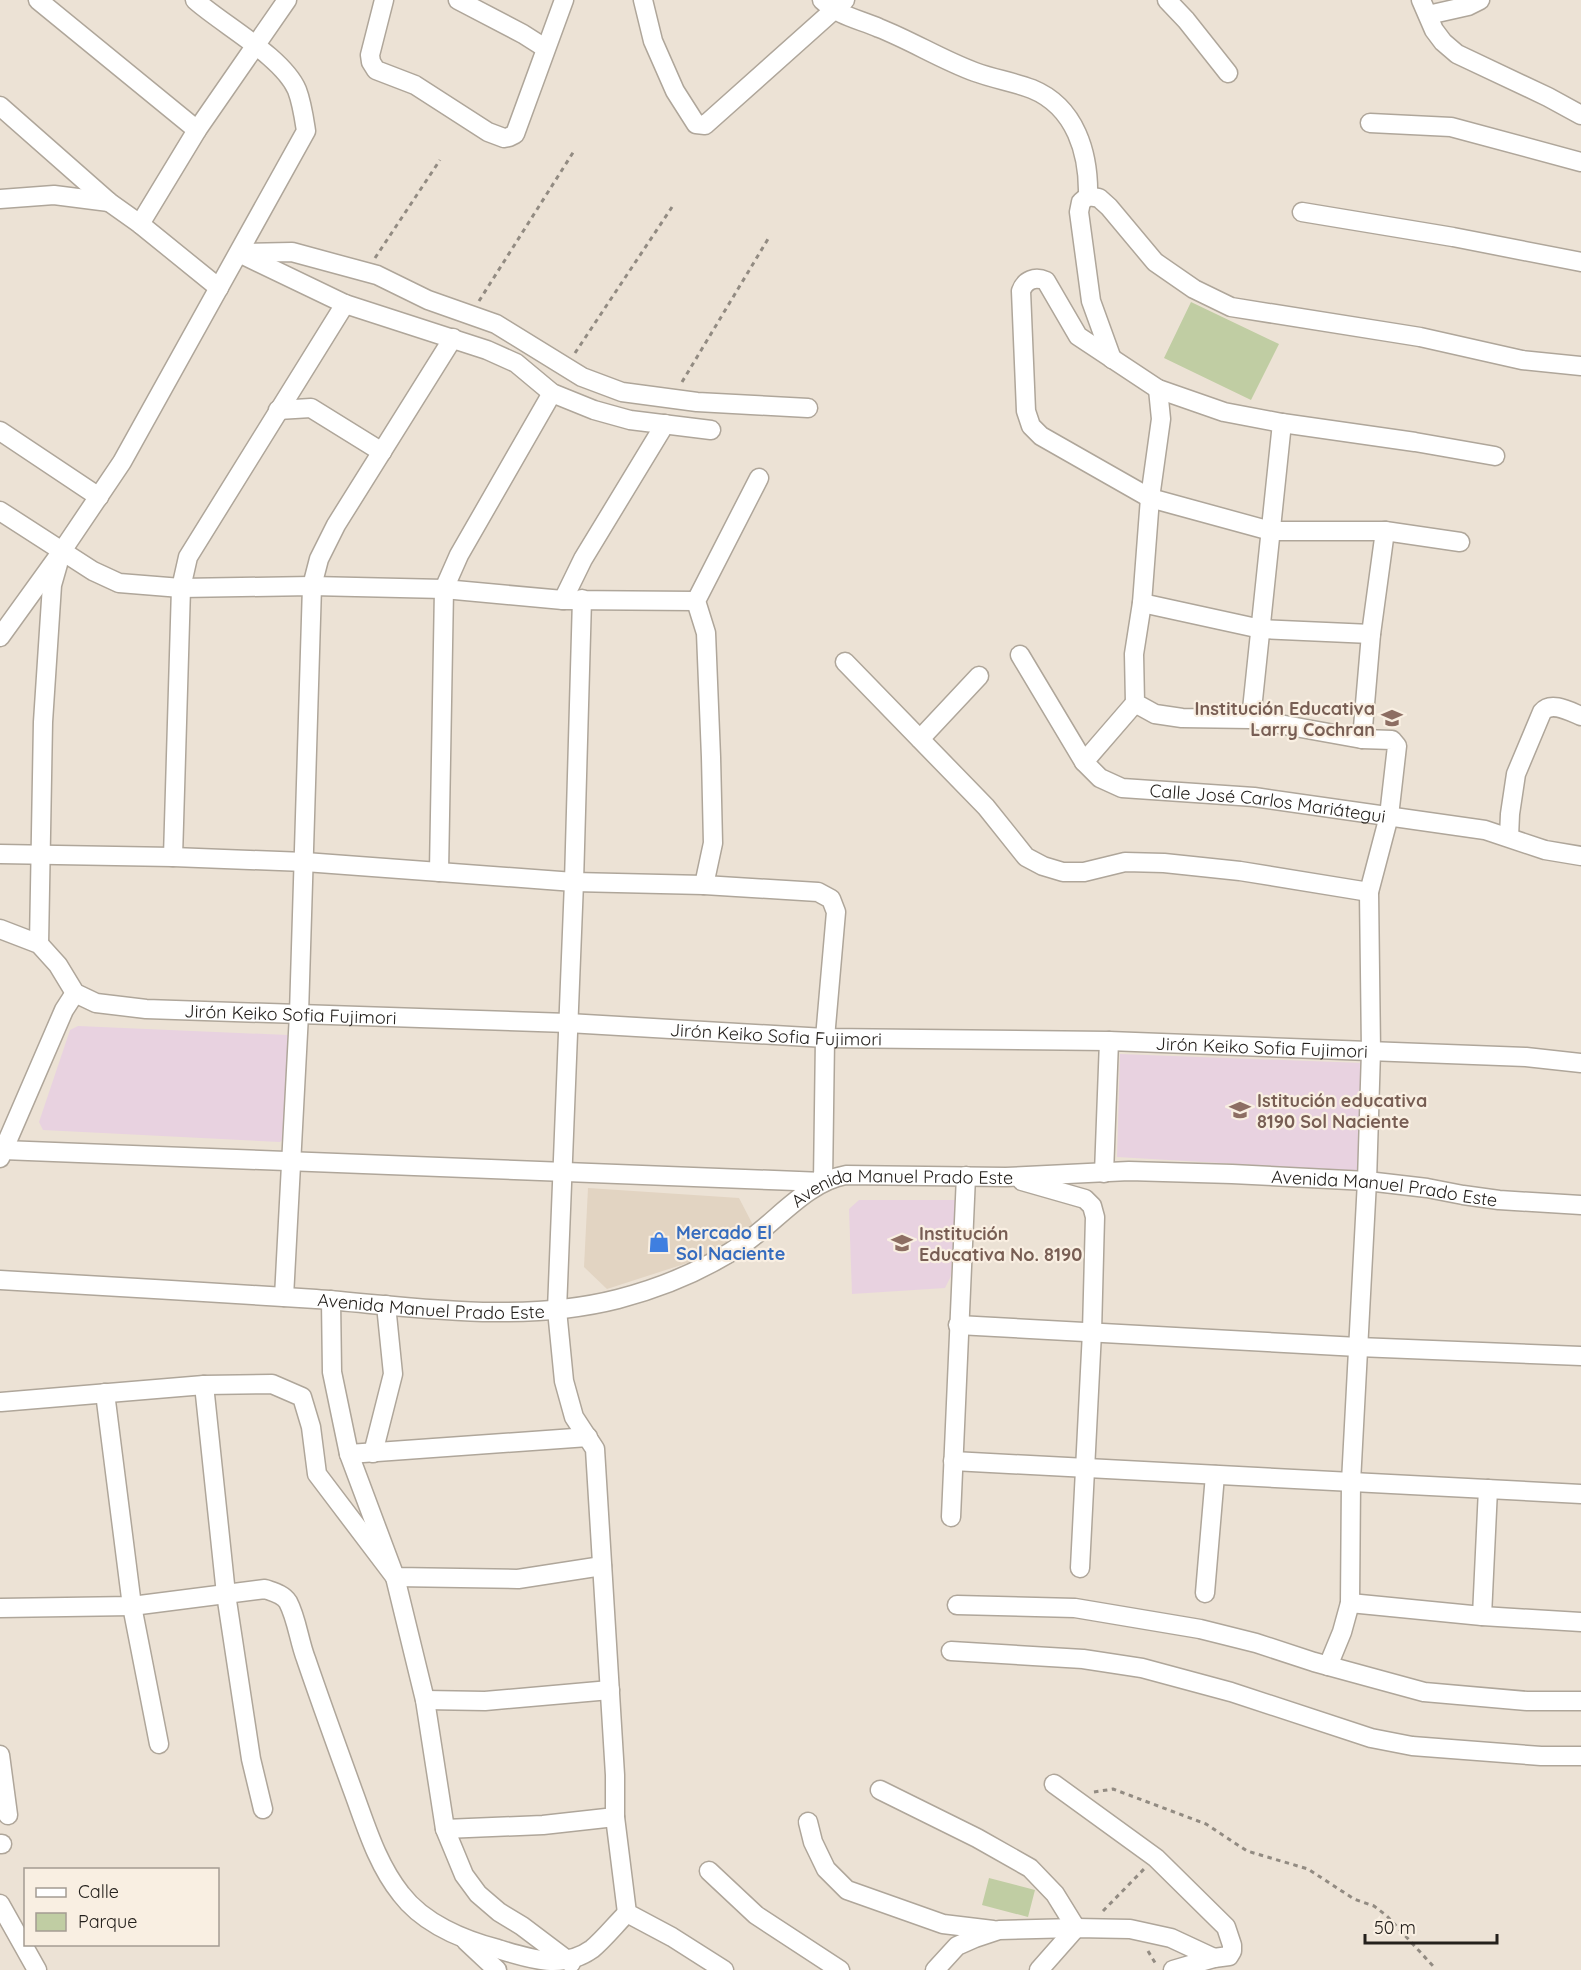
<svg xmlns="http://www.w3.org/2000/svg" width="1581" height="1970" font-family="Quicksand,sans-serif">
<style>
.built{fill:#e2d4c2}
.education{fill:#e8d2e0}
.green{fill:#c0cda3}
.lines{fill:none;stroke-linecap:round;stroke-linejoin:round}
.minor-casing{stroke:#afa69a;stroke-width:21}
.path{stroke:#928b82;stroke-width:3;stroke-dasharray:4.5 4.5;stroke-linecap:butt}
.minor{stroke:#fff;stroke-width:18}
.labels{text-anchor:middle;dominant-baseline:central;stroke-width:4.5;stroke-linejoin:round;paint-order:stroke}
.education-label{font-size:18px;font-weight:bold;fill:#785e54;stroke:#f9efe2;text-anchor:start}
.street-label{font-size:18px;fill:#24201c;stroke:#f9efe2}
.shop-label{font-size:18px;font-weight:bold;fill:#366cbe;stroke:#f9efe2;text-anchor:start}
</style>
<rect width="100%" height="100%" fill="#ece2d5"/>
<path class="built" d="M588,1188L739,1198L754,1227L709,1256L607,1289L584,1267Z"/>
<path class="education" d="M78,1026L288,1035L292,1042L287,1136L280,1142L43,1130L39,1122L70,1030Z
M1120,1054L1363,1063L1359,1171L1117,1157Z
M859,1200H956L951,1276L945,1288L852,1294L849,1209Z"/>
<path class="green" d="M1191,302L1279,344L1251,400L1164,358Z
M989,1878L1035,1890L1028,1917L982,1905Z"/>
<g class="lines">
<defs>
<g id="minor">
<path d="M38,0L197,130"/>
<path d="M384,0L370,55L371,62L376,70L415,85L488,132L504,138L509,137L515,134L564,0"/>
<path d="M458,0L523,34L545,48"/>
<path d="M643,0L653,41L675,91L696,124L705,125L845,0"/>
<path d="M822,0C839,16 858,19 879,28C912,41 942,60 975,72C994,79 1014,82 1032,89C1076,107 1089,154 1088,196"/>
<path d="M1167,0L1186,20L1228,73"/>
<path d="M1421,0L1434,30L1443,42L1457,54L1548,97L1581,115"/>
<path d="M1428,15L1468,6L1480,0"/>
<path d="M0,106L109,202L140,224L219,288"/>
<path d="M1370,123L1451,127L1581,162"/>
<path d="M0,199L54,195L109,202"/>
<path d="M1302,212L1453,237L1581,262"/>
<path d="M140,224L197,130L287,0"/>
<path d="M239,253L292,252L377,275L428,300L496,324L582,377L622,392L697,402L808,408"/>
<path d="M243,255L345,304L487,350L516,363L552,393L594,410L630,420L711,430"/>
<path d="M1112,359L1091,301L1079,212L1081,202L1088,196L1099,198L1109,207L1155,262L1194,289L1231,307L1420,337L1522,360L1581,366"/>
<path d="M1158,389L1161,419L1150,498L1142,603L1134,654L1135,703L1155,714L1182,718L1251,719L1362,739L1392,740L1397,746L1389,816L1369,892L1371,1051L1367,1181L1351,1482L1350,1603L1342,1632L1328,1666"/>
<path d="M278,410L311,408L382,452"/>
<path d="M0,431L99,497"/>
<path d="M0,511L93,571L119,583L181,588L312,586L444,589L563,600L696,601"/>
<path d="M1460,542L1385,531H1271L1150,498L1041,436L1031,426L1026,411L1021,291C1025,280 1035,276 1046,281L1078,336L1158,389L1224,412L1282,423L1415,442L1495,456"/>
<path d="M582,599L574,882L557,1310L564,1381L574,1417L595,1449L615,1775V1817L627,1913L672,1937L724,1970"/>
<path d="M563,600L583,559L665,424"/>
<path d="M1142,603L1261,629L1371,634"/>
<path d="M0,637L62,551L122,462L306,131C304,118 302,103 297,90C283,57 223,25 195,0"/>
<path id="s1" d="M1020,655L1084,762L1100,778L1122,788L1254,797L1485,830L1545,850L1581,856"/>
<path d="M845,662L986,807L1026,857L1043,866L1063,872H1084L1125,862L1164,863L1240,871L1369,892"/>
<path d="M1251,719L1282,423"/>
<path d="M920,739L979,676"/>
<path d="M1362,739L1371,634L1385,531"/>
<path d="M1084,762L1135,703"/>
<path d="M1509,837L1510,814L1516,774L1542,712C1551,701 1569,711 1581,716"/>
<path d="M0,854L173,857L305,862L574,882L704,885L818,892L831,899L836,912L825,1038L823,1182L3,1150"/>
<path d="M173,857L181,588L188,557L345,304"/>
<path d="M439,872L444,589L459,555L552,393"/>
<path d="M704,885L713,843L711,757L706,633L696,601L759,478"/>
<path id="s2" d="M0,929L39,944L58,965L75,993L96,1003L146,1009L568,1023L825,1038L1109,1041L1526,1057L1581,1063"/>
<path d="M39,944L43,722L52,585L58,564"/>
<path d="M0,1158L64,1010L75,993"/>
<path d="M1104,1173L1109,1041"/>
<path d="M1022,1181L1085,1199L1092,1206L1095,1217L1092,1332L1080,1568"/>
<path id="s3" d="M0,1280C105,1286 211,1292 316,1299C416,1307 520,1324 618,1299C664,1287 707,1269 746,1242C778,1220 807,1182 846,1175L1006,1177L1129,1171L1232,1174L1367,1181L1427,1188L1463,1195L1499,1200L1581,1205"/>
<path d="M284,1297L299,1014L312,586L319,559L336,525L453,338"/>
<path d="M331,1300L332,1372L349,1454L395,1577L425,1700L445,1829L464,1875L478,1894L499,1912L522,1926L571,1963"/>
<path d="M958,1325L1358,1347L1581,1356"/>
<path d="M204,1385L226,1594L251,1759L263,1809"/>
<path d="M105,1393L132,1606L159,1744"/>
<path d="M1,1402L204,1385L272,1384L302,1397L311,1427L317,1474L395,1577L518,1579L602,1566"/>
<path d="M373,1453L393,1374L386,1305"/>
<path d="M349,1454L588,1437"/>
<path d="M953,1461L1581,1494"/>
<path d="M951,1517L966,1176"/>
<path d="M1205,1593L1215,1475"/>
<path d="M1350,1603L1482,1616L1581,1622"/>
<path d="M957,1605L1075,1608L1200,1629L1256,1643L1314,1662L1424,1692L1527,1701H1581"/>
<path d="M0,1608L132,1606L265,1589C273,1592 283,1594 288,1602C297,1619 299,1641 306,1659C321,1703 337,1747 353,1791C366,1826 377,1864 401,1894C423,1923 463,1940 498,1949C530,1959 563,1970 592,1949C603,1940 616,1924 627,1913"/>
<path d="M1482,1616L1488,1489"/>
<path d="M951,1651L1083,1659L1142,1668L1231,1692L1371,1738L1412,1746L1541,1756H1581"/>
<path d="M425,1700L485,1701L610,1690"/>
<path d="M0,1755L8,1815"/>
<path d="M1054,1784L1156,1858L1226,1927L1232,1945V1951L1229,1956L1214,1958L1173,1970"/>
<path d="M880,1790L977,1838L1030,1868L1055,1894L1076,1928L1039,1970"/>
<path d="M808,1822L813,1842L826,1869L847,1890L943,1924L993,1930"/>
<path d="M445,1829L543,1825L615,1817"/>
<path d="M0,1844H2"/>
<path d="M709,1871L756,1915L840,1970"/>
<path d="M0,1904L37,1970"/>
<path d="M466,1941L497,1970"/>
<path d="M935,1970L957,1946L975,1938L999,1930L1076,1928L1130,1929L1171,1938L1214,1958"/>
</g>
</defs>
<use href="#minor" class="minor-casing"/>
<path class="path" d="M375,258L440,160
M479,301L574,151
M575,353L672,207
M682,382L768,239
M1094,1792L1113,1789L1206,1824L1247,1851L1308,1869L1354,1899L1374,1906L1387,1916L1433,1966
M1103,1911L1144,1869
M1148,1951L1157,1966"/>
<use href="#minor" class="minor"/>
</g>
<defs>
<symbol id="school-bare" viewBox="-9 -9 18 18"><path d="M0-5L7-2L0 1L-7-2ZM-4 1L0 2.5L4 1V4Q0 6-4 4Z" fill="#8d6e63" stroke="#f9efe2" stroke-width="2.5" paint-order="stroke"/></symbol>
<symbol id="shop-bare" viewBox="-9 -9 18 18"><path d="M-5-2.5h2.3a2.7 3.5 0 0 1 5.4 0H5L5.5 6h-11ZM-1.5-2.5h3a1.5 2.3 0 0 0-3 0Z" fill="#3f7fe0" stroke="#f9efe2" stroke-width="2.5" paint-order="stroke"/></symbol>
</defs>
<g fill-rule="evenodd">
<use href="#school-bare" x="1377" y="703" width="30" height="30"/>
<use href="#school-bare" x="1225" y="1095" width="30" height="30"/>
<use href="#shop-bare" x="644" y="1227" width="30" height="30"/>
<use href="#school-bare" x="887" y="1228" width="30" height="30"/>
</g>
<g class="labels">
<g class="education-label">
<text x="1375" y="708" text-anchor="end">Institución Educativa<tspan x="1375" dy="21">Larry Cochran</tspan></text>
<text x="1257" y="1100">Istitución educativa<tspan x="1257" dy="21">8190 Sol Naciente</tspan></text>
<text x="919" y="1233">Institución<tspan x="919" dy="21">Educativa No. 8190</tspan></text>
</g>
<g class="street-label">
<text stroke="none"><textPath href="#s1" startOffset="318">Calle José Carlos Mariátegui</textPath></text>
<text stroke="none"><textPath href="#s2" startOffset="321">Jirón Keiko Sofia Fujimori</textPath></text>
<text stroke="none"><textPath href="#s2" startOffset="807">Jirón Keiko Sofia Fujimori</textPath></text>
<text stroke="none"><textPath href="#s2" startOffset="1293">Jirón Keiko Sofia Fujimori</textPath></text>
<text stroke="none"><textPath href="#s3" startOffset="1422">Avenida Manuel Prado Este</textPath></text>
<text stroke="none"><textPath href="#s3" startOffset="936">Avenida Manuel Prado Este</textPath></text>
<text stroke="none"><textPath href="#s3" startOffset="432">Avenida Manuel Prado Este</textPath></text>
</g>
<g class="shop-label">
<text x="676" y="1232">Mercado El<tspan x="676" dy="21">Sol Naciente</tspan></text>
</g>
</g>
<rect x="24" y="1868" width="195" height="78" fill="#f9efe2" stroke="#a49c93" stroke-width="1.5"/>
<rect x="36" y="1888" width="30" height="9" fill="#ffffff" stroke="#a49c93" stroke-width="1.5"/>
<text x="78" y="1898" font-size="18" fill="#24201c">Calle</text>
<rect x="36" y="1913" width="30" height="18" fill="#c0cda3" stroke="#a49c93" stroke-width="1.5"/>
<text x="78" y="1928" font-size="18" fill="#24201c">Parque</text>
<path d="M1365 1934v9h132v-9" fill="none" stroke="#24201c" stroke-width="3"/>
<text x="1374" y="1934" font-size="18" fill="#24201c" stroke="#f9efe2" stroke-width="4.5" paint-order="stroke">50 m</text>
</svg>
